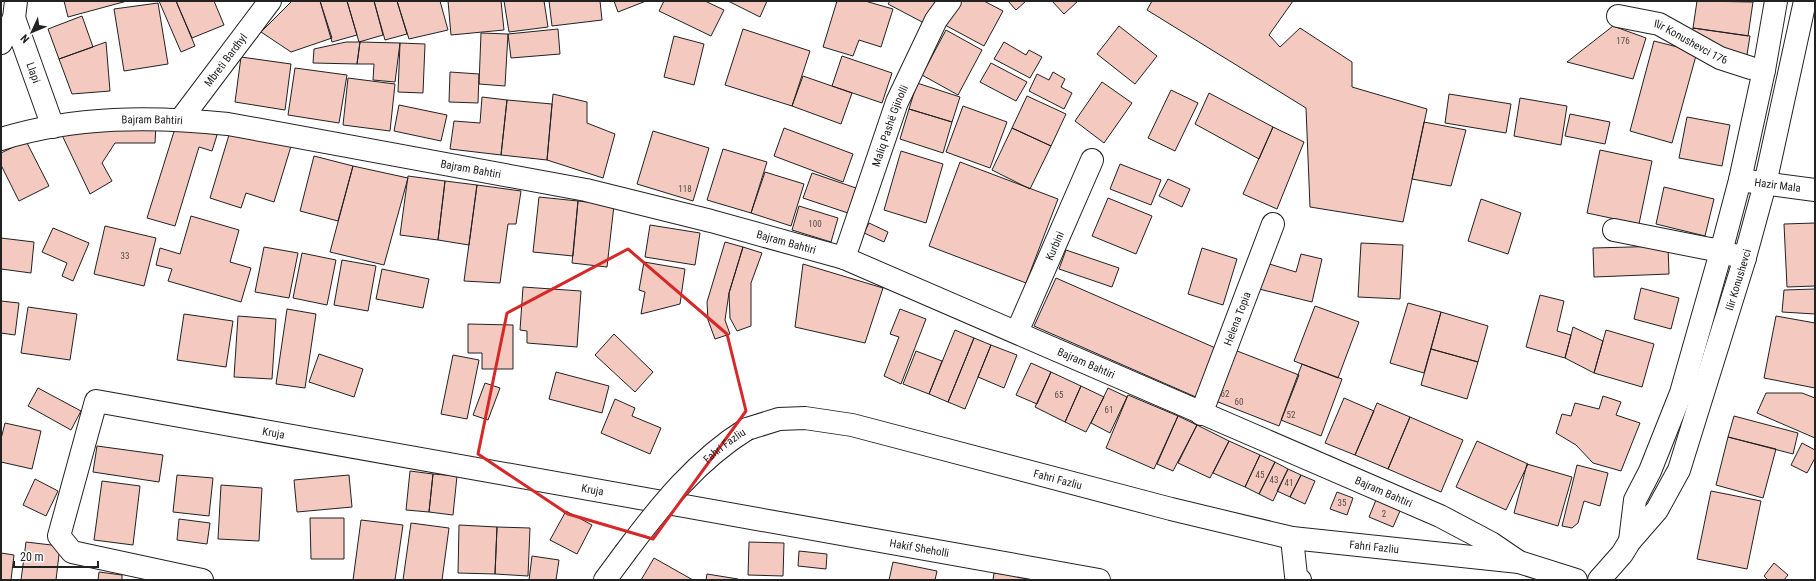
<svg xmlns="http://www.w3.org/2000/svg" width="1816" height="581" font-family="'Roboto Condensed',sans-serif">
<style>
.building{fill:#f3c9c0;stroke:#222}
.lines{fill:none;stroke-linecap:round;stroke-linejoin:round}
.minor-casing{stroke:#222;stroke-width:24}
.major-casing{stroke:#222;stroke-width:24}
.minor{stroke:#fff;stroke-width:22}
.major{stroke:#fff;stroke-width:22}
.major-bridge-casing{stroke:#222;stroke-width:24;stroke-linecap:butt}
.major-bridge{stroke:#fff;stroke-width:22}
.marked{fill:none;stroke:#d62828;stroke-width:3;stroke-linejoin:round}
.labels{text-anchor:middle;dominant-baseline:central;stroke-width:3;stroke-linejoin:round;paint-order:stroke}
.number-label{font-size:9px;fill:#564c4a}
.street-label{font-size:11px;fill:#222;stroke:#fff}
</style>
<rect width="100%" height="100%" fill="#fff"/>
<path class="building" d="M64,1H127L68,17Z
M159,1H176L195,46L181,52Z
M176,1H214L224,25L192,38Z
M292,1H320L332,38L291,52L261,32Z
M320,1H347L357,35L332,42Z
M347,1H374L383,35L359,42Z
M374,1H397L407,34L385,40Z
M397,1H440L448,30L409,39Z
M448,1H501L504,30L451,35Z
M504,1H544L548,27L509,32Z
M549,1H600L602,20L552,26Z
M614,1H646L618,12Z
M664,1H705L724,10L711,36L659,11Z
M728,1H767L760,17Z
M837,1H865L893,9L881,47L859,40L853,56L823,47Z
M890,1H936L924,23L888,4Z
M958,1H984L1003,11L984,46L945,25Z
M1008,1H1026L1016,10Z
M1052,1H1078L1064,14Z
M1152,1H1293L1269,35L1280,47L1300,28L1352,62V87L1427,109L1403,222L1310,207L1306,108L1147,10Z
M1697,1L1753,2L1748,36L1693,28Z
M158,3L168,64L124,71L114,9Z
M82,16L93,47L59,59L48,29Z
M1119,26L1157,56L1135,84L1097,54Z
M1613,26L1646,38L1633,79L1567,62Z
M1693,28L1750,36L1746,61L1691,40Z
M558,29L560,54L511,58L508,34Z
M743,29L810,51L792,106L725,85Z
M946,30L982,50L958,95L922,75Z
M481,33L508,34L505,86L479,84Z
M674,36L704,44L694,85L664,77Z
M1654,41L1697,52L1672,143L1630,131Z
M106,42L110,91L72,94L59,59Z
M346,42H360L357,64L313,63L314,49Z
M360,42L400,43L395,82L373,80L374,64H357Z
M1004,42L1026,55L1029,50L1042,57L1030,78L994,59Z
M400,43L425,44L423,93L398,92Z
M842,56L892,73L882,103L832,86Z
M241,57L291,64L285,110L235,102Z
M991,63L1027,82L1016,101L980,82Z
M295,68L347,75L339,123L288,115Z
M450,72L479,74L478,103L449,102Z
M1053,72L1065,79L1061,87L1072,93L1064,109L1029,91L1037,74L1049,80Z
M803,76L852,93L841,124L792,106Z
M348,78L395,84L390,131L343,125Z
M1102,82L1132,103L1104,143L1075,121Z
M917,83L960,97L952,122L909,109Z
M1171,90L1198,103L1175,151L1148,138Z
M1209,93L1273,127L1259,159L1195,124Z
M553,94L587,102V123L615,134L603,178L547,160Z
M1449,94L1511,104L1506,133L1445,123Z
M1027,96L1066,114L1051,146L1012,128Z
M482,97L507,100L501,155L450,149L454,121L480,123Z
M1520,98L1567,106L1561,145L1514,136Z
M507,100L552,104L547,160L501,155Z
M399,105L447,115L441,141L394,131Z
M963,106L1007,122L990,168L946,152Z
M909,109L952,122L943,153L900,139Z
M1570,114L1610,122L1605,144L1565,136Z
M1687,117L1730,125L1722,166L1679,158Z
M177,122L217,135L212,151L199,147L175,226L147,218Z
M1424,122L1466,130L1451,186L1412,179Z
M156,124L155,143H115L102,163L112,181L90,194L61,133Z
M232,125L292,143L274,202L246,193L241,208L210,198Z
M1273,127L1304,142L1277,209L1243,194Z
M784,128L853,154L843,182L774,156Z
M1012,128L1051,146L1030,189L992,170Z
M653,131L709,148L693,201L637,184Z
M26,141L49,186L19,201L1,165V153Z
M723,149L767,162L751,213L707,200Z
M1600,150L1652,161L1639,224L1587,213Z
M901,151L943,164L926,223L884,210Z
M314,156L353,166L338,221L300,211Z
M960,162L1058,199L1026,283L929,246Z
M1120,164L1161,180L1151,205L1110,189Z
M353,166L408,178L384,265L330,252Z
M765,172L804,184L791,226L751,213Z
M812,173L856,188L848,213L803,198Z
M408,176L445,181L438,240L400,235Z
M1168,179L1190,189L1182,207L1159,196Z
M445,181L477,185L469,245L438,240Z
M477,185L521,191L516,224H508L500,283L464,281Z
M1664,187L1714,199L1705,236L1656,224Z
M539,197L578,201L573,256L533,252Z
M1108,198L1152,216L1136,254L1092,236Z
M1481,199L1521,213L1508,254L1468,241Z
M578,201L614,205L607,267L572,263Z
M799,206L838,218L831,242L792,230Z
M191,216L239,230L230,262L251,268L241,302L168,281L172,269L156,265L160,248L180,254Z
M869,223L888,232L884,242L864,233Z
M1815,223V286L1787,287L1784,224Z
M650,225L700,233L695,265L645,257Z
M105,226L156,238L144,286L94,274Z
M53,228L89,243L73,281L62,276L67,263L42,252Z
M1,238L34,242L31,273L1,269Z
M725,242L743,247L729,293L725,320L730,334L715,339L708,320L707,302Z
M1361,243L1403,245L1400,299L1358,297Z
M1668,246L1669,274L1594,277L1593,248Z
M264,247L298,253L289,298L255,292Z
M743,247L762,253L751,283V326L737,331L730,318L729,293Z
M1202,248L1237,259L1223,305L1188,294Z
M1066,250L1119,268L1112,287L1059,269Z
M302,253L336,260L327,305L293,298Z
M1301,254L1322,259L1312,302L1259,289L1266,263L1296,272Z
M342,260L376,266L368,311L334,305Z
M644,262L685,269L680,304L641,314L645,292L639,290Z
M803,264L883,288L865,343L795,327Z
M382,269L429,279L423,308L376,299Z
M1056,278L1220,350L1198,398L1034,326Z
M523,287L581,291L577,347L527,343V331L520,330Z
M1641,288L1679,298L1671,329L1634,319Z
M1815,289V314L1782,312L1784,290Z
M1540,295L1564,301L1557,331L1571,335L1565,358L1526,347Z
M1,301L19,303L15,335L1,333Z
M1408,303L1441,312L1424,373L1390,363Z
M1315,306L1359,322L1338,378L1294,361Z
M28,307L77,314L70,360L21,353Z
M287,309L316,314L305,388L276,384Z
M900,309L926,319L901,384L884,376L899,337L890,334Z
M1441,312L1488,326L1478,362L1431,349Z
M184,314L233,321L226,367L177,360Z
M238,316L276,319L272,379L234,377Z
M1776,316L1815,323V388L1764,378Z
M468,324L513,325V369H482V353H468Z
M1573,327L1603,341L1594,373L1565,358Z
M955,330L974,338L948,402L929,394Z
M1606,330L1654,344L1642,387L1594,373Z
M614,334L653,372L635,392L595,355Z
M974,338L991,345L965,409L948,402Z
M991,345L1017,355L1004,388L978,377Z
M1232,349L1299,375L1279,426L1213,400Z
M1431,349L1478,362L1467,399L1421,385Z
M916,351L942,361L929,394L903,384Z
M319,354L363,369L354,397L309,382Z
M453,355L479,360L467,419L441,414Z
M1031,363L1051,372L1037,404L1016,395Z
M1302,364L1342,379L1321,436L1281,420Z
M556,372L609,386L602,413L549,399Z
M1051,372L1081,386L1065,422L1035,407Z
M485,383L500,388L488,420L473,415Z
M1081,386L1104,397L1086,432L1065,422Z
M38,388L81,411L71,430L28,406Z
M1108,388L1127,397L1110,433L1091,423Z
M1766,393H1802L1815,398V438L1757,413Z
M1128,395L1178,416L1154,469L1106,448Z
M1603,396L1621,402L1616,415L1640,423L1621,471L1593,463L1576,445L1556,433L1562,414L1571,416L1575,403L1599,409Z
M1344,398L1374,411L1355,455L1325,443Z
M615,399L635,408L632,416L661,428L650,454L601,433Z
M1377,403L1410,417L1388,469L1355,455Z
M1178,416L1197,425L1173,471L1157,464Z
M1734,416L1798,433L1793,454L1728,437Z
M1410,417L1463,440L1441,492L1388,469Z
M5,423L41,431L32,469L1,462V439Z
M1197,425L1229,441L1210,478L1178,463Z
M1728,437L1776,449L1763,498L1716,485Z
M1229,441L1260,455L1245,487L1213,473Z
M1477,441L1528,464L1506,510L1456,487Z
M1802,443L1815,450V458L1807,473L1791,465Z
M97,446L163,455L159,482L93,472Z
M1260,455L1275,462L1259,494L1245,487Z
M1275,462L1288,469L1273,501L1259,494Z
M1527,464L1572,477L1558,526L1514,513Z
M1577,465L1608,473L1600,506L1584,501L1578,523L1572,528L1562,526Z
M1288,469L1301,475L1290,497L1277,491Z
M410,471L433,474L429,512L406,510Z
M433,474L457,476L453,515L429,512Z
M177,475L213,478L209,516L173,512Z
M349,475L352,507L297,512L294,480Z
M1301,475L1315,481L1305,504L1290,497Z
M35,479L58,491L46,516L23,505Z
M102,481L140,486L133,545L94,540Z
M221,485L262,488L259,541L218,539Z
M1711,491L1761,501L1747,569L1697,559Z
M1337,492L1353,498L1347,515L1330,509Z
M1376,500L1400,511L1393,527L1369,517Z
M566,511L592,525L577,554L550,540Z
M310,518H344V559H311Z
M179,519L210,523L207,544L177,540Z
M361,520L403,525L395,580H353Z
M411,523L449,528L442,580H403Z
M459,525L497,527L495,574L458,573Z
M497,527L530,528L528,576L495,574Z
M26,542L60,546L56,580H21Z
M749,542L784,543L783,576L748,575Z
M799,551L827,554L826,569L798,566Z
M1,553L14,555L11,580H1Z
M532,556L559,560L556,580H529Z
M654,558L693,580H641Z
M893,562L937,571L935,580H889Z
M1774,563L1788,575L1784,580H1768L1764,576Z
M99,572L122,575V580H98Z
M994,573L1032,578V580H993Z
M707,574L738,579V580H706Z"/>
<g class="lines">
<defs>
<g id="minor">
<path id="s1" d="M1618,16L1659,24L1720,58L1751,68L1764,70"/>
<path id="s2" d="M14,18L53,127"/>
<path d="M1,43L14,18L16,1"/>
<path id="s3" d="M181,119L270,1"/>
<path id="s4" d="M1740,180L1815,190"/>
<path d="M1614,230L1710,249L1745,258"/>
<path id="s5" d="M844,258L897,102L936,20L950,1"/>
<path id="s6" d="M1017,332L1092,160"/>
<path id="s7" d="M1201,414L1273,224"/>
<path id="s8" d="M202,580L72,552L59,536L96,401L1099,580"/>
</g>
<g id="major">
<path id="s9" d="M1,139C75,116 152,116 228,124L586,190L711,221L844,258L1440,516L1491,543L1519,562"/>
<path id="s10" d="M747,429L779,419L805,418L852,425L1171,509L1292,538L1519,562L1576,580"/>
<path d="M1292,538L1296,576L1300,580"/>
<path d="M1630,541L1635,500L1650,471L1681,393L1721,252L1740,180L1764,70L1776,1"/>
<path d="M605,580L625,553"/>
<path id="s11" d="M1599,580L1622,554L1630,541L1657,510L1679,470L1744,261L1765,184L1805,1"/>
</g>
</defs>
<use href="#minor" class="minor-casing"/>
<use href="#major" class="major-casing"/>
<use href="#minor" class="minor"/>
<use href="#major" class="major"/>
<defs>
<g id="major-bridge">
<path id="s12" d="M625,553C660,506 697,460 747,429"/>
</g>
</defs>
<use href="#major-bridge" class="major-bridge-casing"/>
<use href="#major-bridge" class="major-bridge"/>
</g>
<path class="marked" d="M628,249L727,334L746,411L653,539L568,514L478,454L507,313Z"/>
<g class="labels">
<g class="number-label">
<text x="1623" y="41">176</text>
<text x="685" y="189">118</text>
<text x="815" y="224">100</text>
<text x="125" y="256">33</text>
<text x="1225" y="394">62</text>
<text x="1059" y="395">65</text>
<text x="1239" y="402">60</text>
<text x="1109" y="410">61</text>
<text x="1291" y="415">52</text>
<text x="1260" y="475">45</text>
<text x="1274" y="480">43</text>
<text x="1289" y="483">41</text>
<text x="1342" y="503">35</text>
<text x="1384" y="514">2</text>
</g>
<g class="street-label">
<text stroke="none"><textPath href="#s1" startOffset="78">Ilir Konushevci 176</textPath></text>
<text stroke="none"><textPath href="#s3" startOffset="74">Mbreti Bardhyl</textPath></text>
<text stroke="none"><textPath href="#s2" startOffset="58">Llapi</textPath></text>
<text stroke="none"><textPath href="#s9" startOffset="153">Bajram Bahtiri</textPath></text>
<text stroke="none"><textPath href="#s5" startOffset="140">Maliq Pashë Gjinolli</textPath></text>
<text stroke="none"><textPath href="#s9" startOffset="476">Bajram Bahtiri</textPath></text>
<text stroke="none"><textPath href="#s4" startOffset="38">Hazir Mala</textPath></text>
<text stroke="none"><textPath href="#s9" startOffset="800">Bajram Bahtiri</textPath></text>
<text stroke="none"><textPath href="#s6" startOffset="94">Kurbini</textPath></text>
<text stroke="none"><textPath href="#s11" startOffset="336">Ilir Konushevci</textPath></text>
<text stroke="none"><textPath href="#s7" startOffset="102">Helena Topia</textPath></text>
<text stroke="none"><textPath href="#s9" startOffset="1124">Bajram Bahtiri</textPath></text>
<text stroke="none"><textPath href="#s8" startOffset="474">Kruja</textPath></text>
<text stroke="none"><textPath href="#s12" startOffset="147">Fahri Fazliu</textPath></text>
<text stroke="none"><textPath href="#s10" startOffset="320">Fahri Fazliu</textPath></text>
<text stroke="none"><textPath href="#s8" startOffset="798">Kruja</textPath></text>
<text stroke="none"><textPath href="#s9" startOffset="1448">Bajram Bahtiri</textPath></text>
<text stroke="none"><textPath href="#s10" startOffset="644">Fahri Fazliu</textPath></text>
<text stroke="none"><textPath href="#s8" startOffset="1130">Hakif Sheholli</textPath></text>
</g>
</g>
<rect width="1816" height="581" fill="none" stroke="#222222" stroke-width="4"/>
<g transform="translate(32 32) rotate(226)" stroke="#ffffff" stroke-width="3" paint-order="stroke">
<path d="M0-3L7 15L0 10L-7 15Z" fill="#222222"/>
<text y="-6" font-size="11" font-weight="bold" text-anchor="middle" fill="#222222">N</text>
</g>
<path d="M14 561v6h84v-6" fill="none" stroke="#222222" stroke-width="2"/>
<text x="20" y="561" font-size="12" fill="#222222" stroke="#ffffff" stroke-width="3" paint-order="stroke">20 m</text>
</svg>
